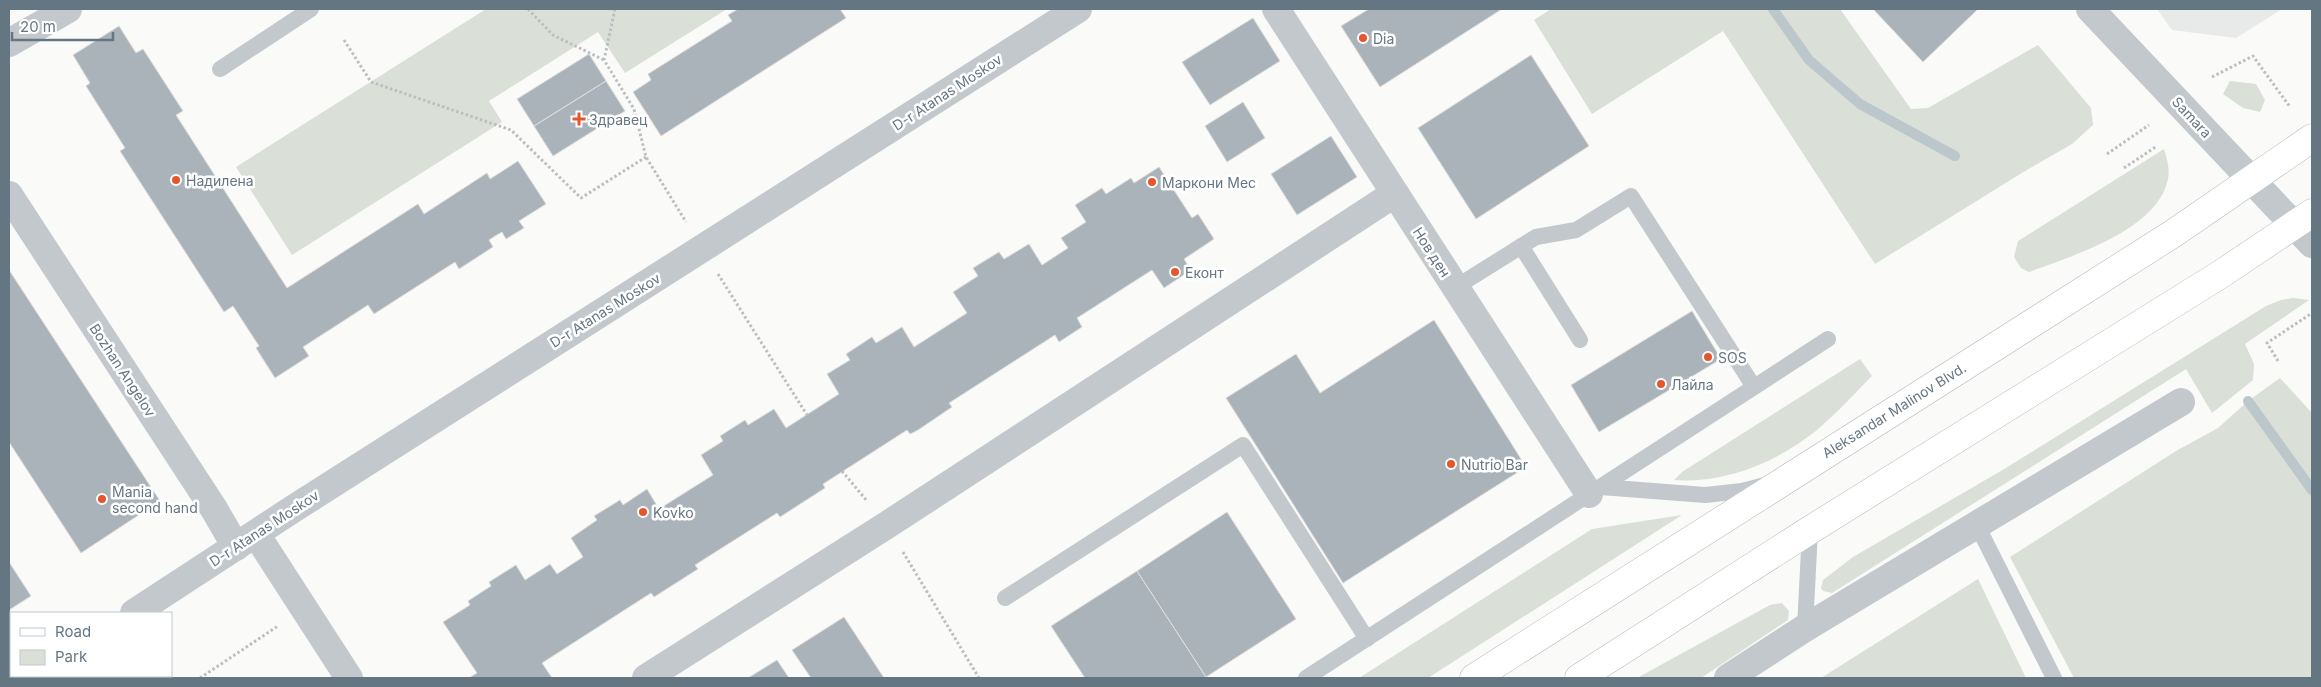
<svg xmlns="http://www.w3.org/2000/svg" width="2321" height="687" font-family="Inter,sans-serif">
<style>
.built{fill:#e8e9e9}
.green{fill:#dadfd7}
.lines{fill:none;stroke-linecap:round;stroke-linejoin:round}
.stream{stroke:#bbc7cb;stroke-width:10}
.building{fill:#aab3b9;stroke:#dcdcda}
.primary-casing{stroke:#b5babe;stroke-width:29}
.path{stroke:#bbbfc2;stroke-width:3;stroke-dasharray:2.5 2.5;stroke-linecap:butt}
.service{stroke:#c3c8cc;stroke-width:16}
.minor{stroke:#c3c8cc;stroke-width:28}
.tertiary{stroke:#c3c8cc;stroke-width:28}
.primary{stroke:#fff;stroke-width:28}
.poi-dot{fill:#e4572e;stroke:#fff;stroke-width:2}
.labels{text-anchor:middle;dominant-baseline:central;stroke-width:5;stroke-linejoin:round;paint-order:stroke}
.poi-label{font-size:14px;fill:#657683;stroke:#fff;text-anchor:start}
.street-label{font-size:14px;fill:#657683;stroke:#fff}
</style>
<rect width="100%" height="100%" fill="#fafaf8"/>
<path class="built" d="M2157,9H2282L2236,38L2172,30Z"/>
<path class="green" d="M486,9H727L625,73L598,32L489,101L502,122L292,255L236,167Z
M1551,9H1840L1911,109L1928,108L2038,45L2091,108L2093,125L2072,144L2025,171L1875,264L1723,31L1592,114L1534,20Z
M2230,81L2256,84L2265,100L2260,112L2243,108L2223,94Z
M2164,149C2167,159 2170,169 2168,179C2158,230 2072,256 2029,272L2021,268L2014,257L2018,241Z
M2293,298L2309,300L2245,344L2254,364L2253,380L2212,413L2186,369L1832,593L1823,591L1821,588L1823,580L1853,557L2006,468L2266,306L2281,300Z
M1860,359L1872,376C1854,394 1836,414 1817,430C1777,462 1725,484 1674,480L1682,472Z
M2280,378L2312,413V678H2074L2010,557L2176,451L2218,428L2248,401Z
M1682,515L1428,678H1359L1592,529Z
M1978,579L2026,678H1821Z
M1782,603L1789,611L1788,620L1701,678H1637L1770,605Z"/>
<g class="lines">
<path class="stream" d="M1773,9L1809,60L1860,104L1955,156
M2248,401L2312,490"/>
</g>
<path class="building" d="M738,9H840L846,18L661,136L633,92L651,80L648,74L732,21L728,15Z
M1369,9H1502L1380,87L1341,26Z
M1873,9H1978L1923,62Z
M1253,18L1280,61L1210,105L1182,62Z
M119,26L136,53L143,49L183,111L176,115L287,288L418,204L424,214L487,173L490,179L518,161L546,204L519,221L524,228L506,239L502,232L495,236L489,240L493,247L459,269L455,262L374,314L368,305L303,347L309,356L275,378L256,348L259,346L233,306L224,312L120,151L125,148L86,86L90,83L73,55Z
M589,54L606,81L534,126L517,99Z
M1531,55L1589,146L1476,219L1418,128Z
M606,81L625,111L553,156L534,126Z
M1243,102L1265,138L1227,162L1205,126Z
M1331,136L1357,177L1297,215L1271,174Z
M1159,167L1192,218L1198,214L1214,239L1184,259L1191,270L1164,288L1152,270L1077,318L1082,327L1059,342L1055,335L949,403L952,407L918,430L910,434L907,430L823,484L825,488L780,517L777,513L695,565L698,569L654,597L651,593L542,663L552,678H469L477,673L443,622L470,605L468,601L491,586L489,582L516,565L525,580L550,564L557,574L583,557L571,538L597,520L594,516L620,500L623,505L647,489L659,509L713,475L701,455L723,441L720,436L745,420L748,425L774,409L786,428L839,394L827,374L850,360L846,354L872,337L876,343L902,327L914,347L967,313L953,292L978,276L973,268L999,252L1004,259L1029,244L1042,265L1068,248L1061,238L1086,222L1075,205L1102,188L1106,194L1131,178L1134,183Z
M9,270L160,501L81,553L9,442Z
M1692,311L1721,359L1599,432L1571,385Z
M1434,320L1526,467L1343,583L1226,398L1296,354L1320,393Z
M1227,512L1296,619L1206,677L1137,571Z
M9,562L31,596L9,610Z
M1137,571L1206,677L1204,678H1085L1051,626Z
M844,617L884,678H811L792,650Z
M777,660L789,678H748Z"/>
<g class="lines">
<defs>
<path id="primary" d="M1474,678L2174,233L2312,138
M1579,678L1810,530L2221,274L2312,213"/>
</defs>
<use href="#primary" class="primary-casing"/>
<path class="path" d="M528,9L553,35L604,60
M615,9L604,60L634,109L646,157L686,222
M344,40L371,82L511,130L581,198L646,157
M2212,77L2253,56L2290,107
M2107,154L2149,125
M2124,168L2157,146
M718,274L807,415
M2278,361L2267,343L2312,313
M842,471L867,501
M903,552L979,678
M200,678L278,626"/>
<path class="service" d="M220,69L311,9
M1521,246L1580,340
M1456,287L1536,237L1576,230L1631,196L1754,387
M1601,487L1705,495L1742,491L1765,485
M1977,525L2054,678
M1005,598L1243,445L1367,639
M1805,628L1810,530
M1306,678L1828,339"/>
<path class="minor" d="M1276,9L1589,494
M9,43L68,9
M9,195L214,509L236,547
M2294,225L2312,244
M256,534L349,678
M646,678L887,525L1394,194
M1728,678L1805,628L2181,402"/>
<path class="tertiary" d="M2090,9L2294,225
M134,613L293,509L1078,9
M33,678L37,676"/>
<use href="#primary" class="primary"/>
</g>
<g class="poi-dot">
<circle cx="1363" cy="38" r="5"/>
<path d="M576.5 111.5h5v5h5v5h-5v5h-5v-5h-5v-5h5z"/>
<circle cx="176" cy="180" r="5"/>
<circle cx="1152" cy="182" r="5"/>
<circle cx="1175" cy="272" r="5"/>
<circle cx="1708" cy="357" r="5"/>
<circle cx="1661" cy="384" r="5"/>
<circle cx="1451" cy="464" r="5"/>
<circle cx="102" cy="499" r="5"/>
<circle cx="643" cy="512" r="5"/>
</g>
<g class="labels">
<g class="poi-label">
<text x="1373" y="38">Dia</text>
<text x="589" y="119">Здравец</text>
<text x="186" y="180">Надилена</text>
<text x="1162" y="182">Маркони Мес</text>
<text x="1185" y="272">Еконт</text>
<text x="1718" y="357">SOS</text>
<text x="1671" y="384">Лайла</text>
<text x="1461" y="464">Nutrio Bar</text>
<text x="112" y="491">Mania<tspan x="112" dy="16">second hand</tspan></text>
<text x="653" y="512">Kovko</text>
</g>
<g class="street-label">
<text transform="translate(947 92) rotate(-33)">D-r Atanas Moskov</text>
<text transform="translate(2192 117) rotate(47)">Samara</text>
<text transform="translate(1432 252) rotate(57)">Нов ден</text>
<text transform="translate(605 310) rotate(-32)">D-r Atanas Moskov</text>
<text transform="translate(123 370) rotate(57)">Bozhan Angelov</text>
<text transform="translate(1894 410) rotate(-32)">Aleksandar Malinov Blvd.</text>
<text transform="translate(264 528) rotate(-33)">D-r Atanas Moskov</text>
</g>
</g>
<rect width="2321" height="687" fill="none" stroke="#657683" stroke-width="20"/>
<rect x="10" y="612" width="162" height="65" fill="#ffffff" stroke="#c1c8cd"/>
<rect x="20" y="628" width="25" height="8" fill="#ffffff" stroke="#c1c8cd"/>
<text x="55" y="637" font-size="15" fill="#657683">Road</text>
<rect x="20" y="650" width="25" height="15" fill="#dadfd7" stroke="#c1c8cd"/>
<text x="55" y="662" font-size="15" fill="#657683">Park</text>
<path d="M12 32v8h101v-8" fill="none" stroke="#657683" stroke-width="2.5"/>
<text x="20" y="32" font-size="15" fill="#657683" stroke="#ffffff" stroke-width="4" paint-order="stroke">20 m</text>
</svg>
